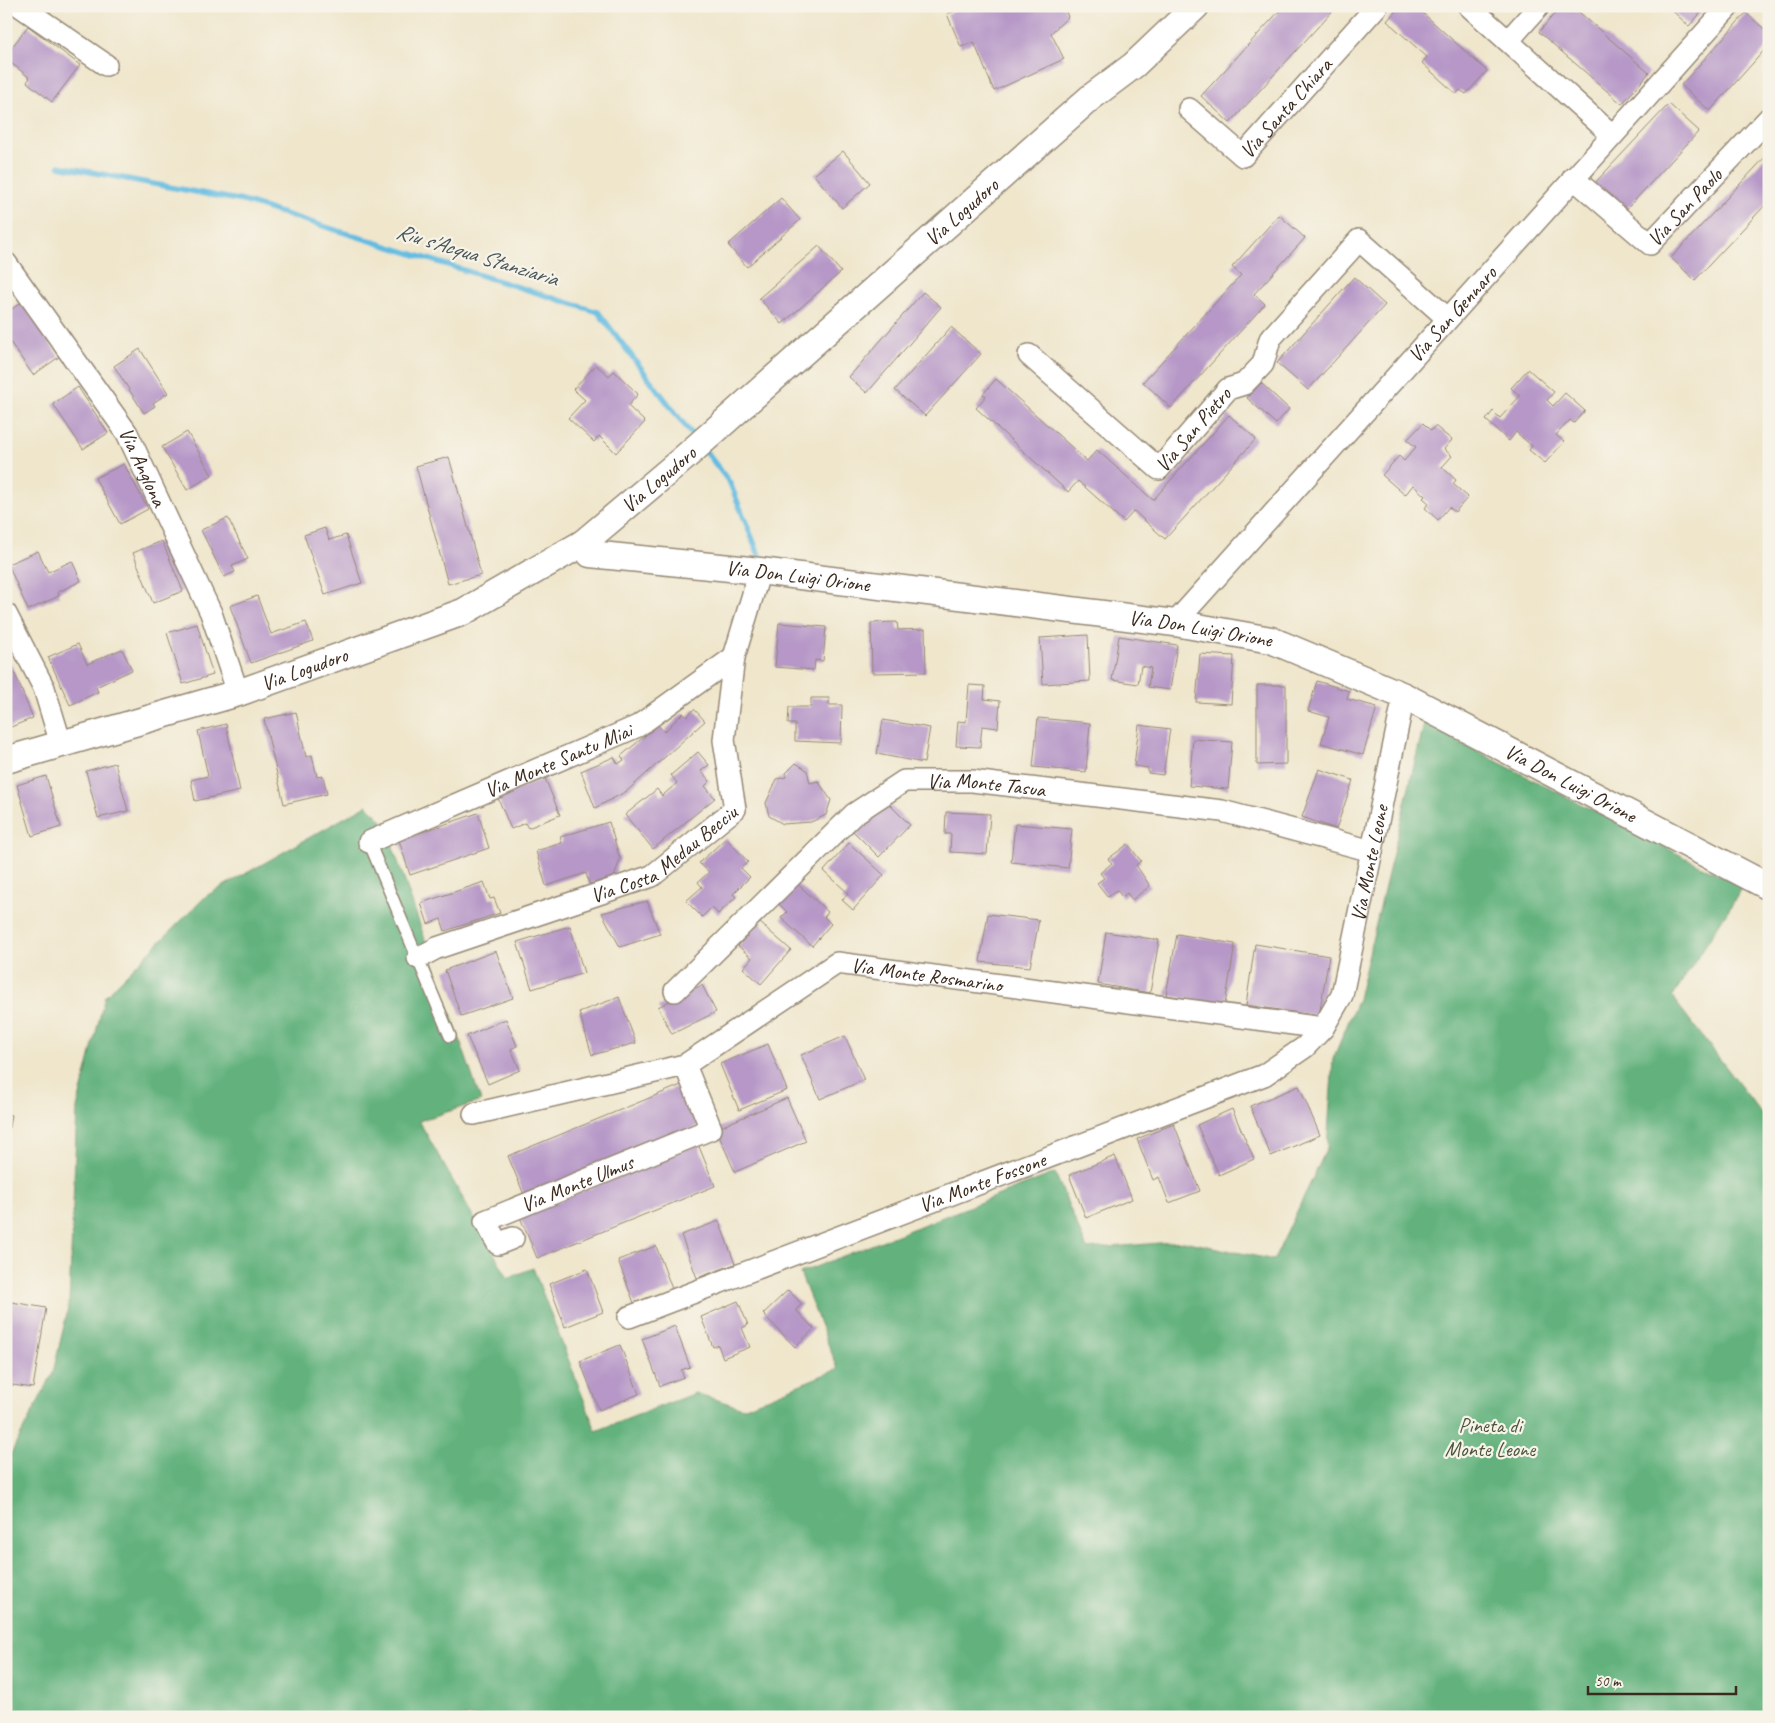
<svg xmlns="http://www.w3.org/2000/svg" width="1775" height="1723" font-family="Caveat,sans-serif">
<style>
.forest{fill:#63b27e;stroke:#4f6e4e}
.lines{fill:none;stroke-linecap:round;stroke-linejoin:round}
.stream{stroke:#64bce1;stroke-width:5.5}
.building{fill:#b697c7}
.service-casing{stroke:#958875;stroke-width:14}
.minor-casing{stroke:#958875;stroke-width:24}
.tertiary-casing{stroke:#958875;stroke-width:29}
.service{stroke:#fff;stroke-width:11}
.minor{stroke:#fff;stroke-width:21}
.tertiary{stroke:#fff;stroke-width:26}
.labels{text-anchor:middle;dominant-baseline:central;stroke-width:4.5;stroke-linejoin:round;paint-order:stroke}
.street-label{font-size:21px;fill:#3b2a1e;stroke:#f7f3e8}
.park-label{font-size:21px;fill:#4b543c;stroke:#f7f3e8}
.water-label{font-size:22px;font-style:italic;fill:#475658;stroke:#f7f3e8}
</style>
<rect width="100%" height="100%" fill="#f7f3e8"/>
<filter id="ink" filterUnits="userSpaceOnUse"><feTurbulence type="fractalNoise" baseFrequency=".02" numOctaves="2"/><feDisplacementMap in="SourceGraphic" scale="10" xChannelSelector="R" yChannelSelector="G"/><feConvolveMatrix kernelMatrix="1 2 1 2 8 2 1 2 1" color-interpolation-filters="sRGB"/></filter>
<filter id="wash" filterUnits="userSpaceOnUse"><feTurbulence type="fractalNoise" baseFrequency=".0096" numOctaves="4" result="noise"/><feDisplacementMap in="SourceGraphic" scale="20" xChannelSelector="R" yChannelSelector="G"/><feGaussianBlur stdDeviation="1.12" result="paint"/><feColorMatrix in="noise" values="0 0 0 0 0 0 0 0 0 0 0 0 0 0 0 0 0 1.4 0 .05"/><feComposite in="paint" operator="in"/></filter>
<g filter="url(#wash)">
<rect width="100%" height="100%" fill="#efe6cc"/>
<path class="forest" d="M1424,724L1743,887L1672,997L1769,1123V1717H6V1463L53,1373L69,1304L77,1108L105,996L206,896L367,805L385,824L481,1101L419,1121L508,1278L533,1268L596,1431L695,1393L743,1408L838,1369L800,1273L1055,1173L1087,1249L1184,1241L1274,1260L1327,1148L1333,1059L1358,999Z"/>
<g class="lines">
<path class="stream" d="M59,166L243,201L598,312L696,440
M704,449L730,483L759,555"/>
</g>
<g id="blocks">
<path class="building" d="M961,6H1064L1068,17L1051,33L1064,59L994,91L974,42L961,47L947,14L962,8Z
M1284,6H1337L1230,123L1201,96Z
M1400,6H1415L1487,71L1466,94L1460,90L1456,94L1422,63L1427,57L1387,21Z
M1561,6H1572L1649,73L1622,104L1539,32Z
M1667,6H1707L1689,26Z
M1746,13L1769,33V45L1710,111L1681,85Z
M28,26L80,65L52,102L27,82L30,78L6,59V55Z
M1669,104L1699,131L1621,215L1591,187Z
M843,151L870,183L842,208L814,175Z
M1769,153V201L1695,280L1671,258Z
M781,198L800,220L747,267L728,245Z
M1279,215L1305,238L1254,294L1265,304L1171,408L1143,382L1241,275L1232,267Z
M819,246L841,272L782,324L759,298Z
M1354,277L1385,305L1308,390L1277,363Z
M923,292L941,307L867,393L849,377Z
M22,302L59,357L33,375L6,336V313Z
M951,327L981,354L925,416L895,390Z
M140,349L168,393L153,403L155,406L144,413L114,366Z
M596,365L609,376L614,371L638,394L628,406L645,422L616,453L599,436L594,442L568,418L585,400L573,389Z
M1528,369L1554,392L1547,400L1553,406L1565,393L1585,411L1574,423L1570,420L1556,435L1564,442L1545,463L1529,450L1532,446L1516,432L1509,441L1486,420L1493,411L1500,418L1520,396L1511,388Z
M996,379L1087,461L1097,450L1153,500L1229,415L1256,439L1165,539L1134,511L1124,522L1078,481L1068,492L976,408L986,396L983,394Z
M1261,383L1289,409L1276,424L1247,398Z
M78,387L108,433L83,449L53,404Z
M1423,423L1431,431L1435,426L1452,440L1444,449L1452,456L1442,467L1456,480L1453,484L1468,497L1455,512L1449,507L1438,520L1425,508L1429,503L1423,498L1425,496L1413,485L1405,495L1382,475L1399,456L1404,461L1416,447L1407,440Z
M187,432L212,475L187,490L162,447Z
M449,457L481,575L448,584L416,466Z
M124,464L148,509L120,524L95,478Z
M228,518L248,559L232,566L235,572L224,577L201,530Z
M325,528L329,540L346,535L362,583L325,595L304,535Z
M162,541L183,591L153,603L133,553Z
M38,551L48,572L72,561L81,581L58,592L59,596L28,610L8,564Z
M257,596L271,634L306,622L313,641L251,663L230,606Z
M897,622L898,630L925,629L926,672L872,673L871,623Z
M779,623L826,627L823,661L815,660L814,670L775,667Z
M197,624L213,675L183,684L167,633Z
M1088,635L1090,681L1043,684L1040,638Z
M1119,636L1177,645L1170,690L1148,687L1151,668L1141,666L1138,684L1112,680Z
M78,644L87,664L122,649L132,670L96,687L98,692L70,705L48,657Z
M1200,654L1234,656L1231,704L1196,702Z
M8,657L33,718L6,729V658Z
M1317,681L1349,691L1347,699L1377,707L1363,755L1321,743L1329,717L1308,711Z
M969,685L985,686L984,699L1000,701L998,728L982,726L980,747L956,746L958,721L966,722Z
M1257,685H1286V764L1257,765Z
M811,698H829V705H842L841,743L795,741V724H788L789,707H811Z
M694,709L705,721L627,791L595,808L581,771L614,757L618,764L624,760L621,756L658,725L664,732L683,713L687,717Z
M296,712L306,757L312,755L317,777L323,776L327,794L284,804L264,719Z
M1038,718L1090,723L1086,772L1033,767Z
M883,720L930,728L924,763L877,754Z
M226,724L240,791L195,801L191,780L208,776L198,731Z
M1139,725L1170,729L1163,775L1148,773V768L1134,766Z
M1193,739L1232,742L1228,789L1189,786Z
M698,752L709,765L701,771L710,781L705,786L715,798L653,849L625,815L657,789L662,796L677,783L671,775Z
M115,763L128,811L98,818L86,771Z
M796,763L807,770L810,783L818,781L831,800L826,815L811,822L783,824L769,816L766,803L777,779L786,777V773Z
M1319,769L1353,780L1336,829L1302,817Z
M46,776L61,827L32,836L17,785Z
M545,778L560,815L528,828L525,823L511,829L495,791L517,790Z
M884,799L910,825L879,857L853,831Z
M946,812L990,814L987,854L950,852L951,834H945Z
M478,813L489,848L410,875L399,840Z
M609,822L620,859L614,877L589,884L586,873L546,886L536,851L562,843L560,837Z
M1015,824L1072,829L1068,868L1011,862Z
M726,838L748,862L741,868L750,877L733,894L736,897L718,914L712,907L702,917L686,901L702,887L698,882L709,872L699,863Z
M849,843L884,875L853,910L842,900L848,893L824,871Z
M1128,844L1141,861L1136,865L1150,886L1132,900L1127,893L1122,897L1117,890L1108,897L1097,883L1104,878L1100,873L1112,863L1108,859Z
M792,879L828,912L824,917L831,924L812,946L781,918L787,912L774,899Z
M484,882L490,899L494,898L500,913L445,931L441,919L428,924L421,903Z
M647,901L660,934L620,947L602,913Z
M988,914L1039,920L1030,967L980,962Z
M759,922L791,950L761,984L743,968L752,958L738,946Z
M570,926L584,973L532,989L517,942Z
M1106,932L1159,940L1150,993L1098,984Z
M1177,934L1235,944L1225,1005L1166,995Z
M1255,944L1329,956L1319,1016L1246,1005Z
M496,951L513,998L461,1016L445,970Z
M702,985L716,1012L672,1034L658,1007Z
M619,997L636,1043L592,1055L579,1012Z
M506,1019L517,1046L511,1049L520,1070L488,1084L467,1036Z
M845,1036L864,1080L820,1099L801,1055Z
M768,1044L787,1090L739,1110L720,1064Z
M686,1083L703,1124L525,1197L508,1156Z
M1299,1086L1320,1135L1271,1156L1250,1106Z
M787,1098L806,1141L735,1172L716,1129Z
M1232,1109L1254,1159L1219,1175L1197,1125Z
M6,1114L11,1115L8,1133L6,1137Z
M1174,1124L1200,1191L1169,1203L1159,1177L1153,1180L1137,1139Z
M698,1144L715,1186L537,1258L520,1217Z
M1115,1156L1132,1199L1086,1218L1069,1175Z
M719,1221L735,1264L697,1278L681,1235Z
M656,1246L672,1289L634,1303L618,1260Z
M587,1269L603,1312L565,1327L549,1284Z
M788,1290L802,1304L796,1310L814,1329L795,1347L763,1314Z
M6,1301L46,1308L33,1388L6,1384Z
M738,1301L748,1325L742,1328L750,1347L723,1358L718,1345L713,1347L701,1317Z
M675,1326L690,1367L681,1370L684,1377L660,1386L642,1339Z
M620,1345L639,1394L599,1410L580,1361Z"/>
</g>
</g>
<g filter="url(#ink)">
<use href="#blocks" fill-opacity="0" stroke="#958875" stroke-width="1"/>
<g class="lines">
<defs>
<path id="service" d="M369,842L450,1036"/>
<g id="minor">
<path d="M20,6L106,65"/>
<path d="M1469,6L1612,135"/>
<path d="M1508,41L1539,6"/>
<path id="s1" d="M1189,109L1243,156L1377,6"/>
<path id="s2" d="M1573,178L1650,244L1769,118"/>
<path id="s3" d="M6,263L127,433L211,613L238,693"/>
<path id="s4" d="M1029,355L1159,469L1228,389L1244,384L1263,364L1270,339L1359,240L1447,318"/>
<path d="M6,614L44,688L61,744"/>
<path id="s5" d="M1175,623L1729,6"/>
<path id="s6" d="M369,842L638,726L734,657"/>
<path id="s7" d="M418,958L437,948L652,876L735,809L724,740L734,657L760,571"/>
<path id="s8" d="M675,991L854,814L904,781H972L1222,811L1372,851"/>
<path id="s9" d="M474,1114L685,1065L837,963L1323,1028"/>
<path id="s10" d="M513,1238L498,1244L485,1221L711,1129L685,1065"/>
<path id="s11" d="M629,1317L1264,1075L1305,1047L1323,1028L1342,995L1404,696"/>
</g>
<g id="tertiary">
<path id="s12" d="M583,543L590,554L760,571L1175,623L1271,640L1404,696L1769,887"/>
<path id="s13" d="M6,760L238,693L463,612L583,543L684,458L1090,98L1134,65L1196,6"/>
</g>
</defs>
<use href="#service" class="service-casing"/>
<use href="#minor" class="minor-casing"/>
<use href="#tertiary" class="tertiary-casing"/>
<use href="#service" class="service"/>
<use href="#minor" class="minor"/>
<use href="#tertiary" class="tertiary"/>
</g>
</g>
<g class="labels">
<g class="street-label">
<text stroke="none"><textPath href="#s1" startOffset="136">Via Santa Chiara</textPath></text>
<text stroke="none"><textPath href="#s2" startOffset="152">Via San Paolo</textPath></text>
<text stroke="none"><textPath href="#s13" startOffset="1122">Via Logudoro</textPath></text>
<text stroke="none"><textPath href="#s5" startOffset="415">Via San Gennaro</textPath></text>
<text stroke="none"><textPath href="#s4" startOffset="225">Via San Pietro</textPath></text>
<text stroke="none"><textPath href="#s3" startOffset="246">Via Anglona</textPath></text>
<text stroke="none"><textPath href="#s13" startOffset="718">Via Logudoro</textPath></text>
<text stroke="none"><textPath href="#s12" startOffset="222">Via Don Luigi Orione</textPath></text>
<text stroke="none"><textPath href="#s12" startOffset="628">Via Don Luigi Orione</textPath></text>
<text stroke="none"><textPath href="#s13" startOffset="312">Via Logudoro</textPath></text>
<text stroke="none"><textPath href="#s6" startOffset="206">Via Monte Santu Miai</textPath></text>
<text stroke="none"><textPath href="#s12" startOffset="1032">Via Don Luigi Orione</textPath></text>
<text stroke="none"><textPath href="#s8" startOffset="394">Via Monte Tasua</textPath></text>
<text stroke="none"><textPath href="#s7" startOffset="269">Via Costa Medau Becciu</textPath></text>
<text stroke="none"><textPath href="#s11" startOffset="928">Via Monte Leone</textPath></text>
<text stroke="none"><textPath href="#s9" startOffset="490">Via Monte Rosmarino</textPath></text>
<text stroke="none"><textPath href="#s11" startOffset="378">Via Monte Fossone</textPath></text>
<text stroke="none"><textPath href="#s10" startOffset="142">Via Monte Ulmus</textPath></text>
</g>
<g class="park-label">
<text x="1490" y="1425">Pineta di<tspan x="1490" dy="24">Monte Leone</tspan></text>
</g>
<g class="water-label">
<text transform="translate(477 255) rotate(17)">Riu s'Acqua Stanziaria</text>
</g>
</g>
<rect width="1775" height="1723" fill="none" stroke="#f7f3e8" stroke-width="25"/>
<path d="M1588 1686v8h148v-8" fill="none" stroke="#3b2a1e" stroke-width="2.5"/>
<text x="1595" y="1686" font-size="15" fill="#3b2a1e" stroke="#f7f3e8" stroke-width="4" paint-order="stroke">50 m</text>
</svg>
